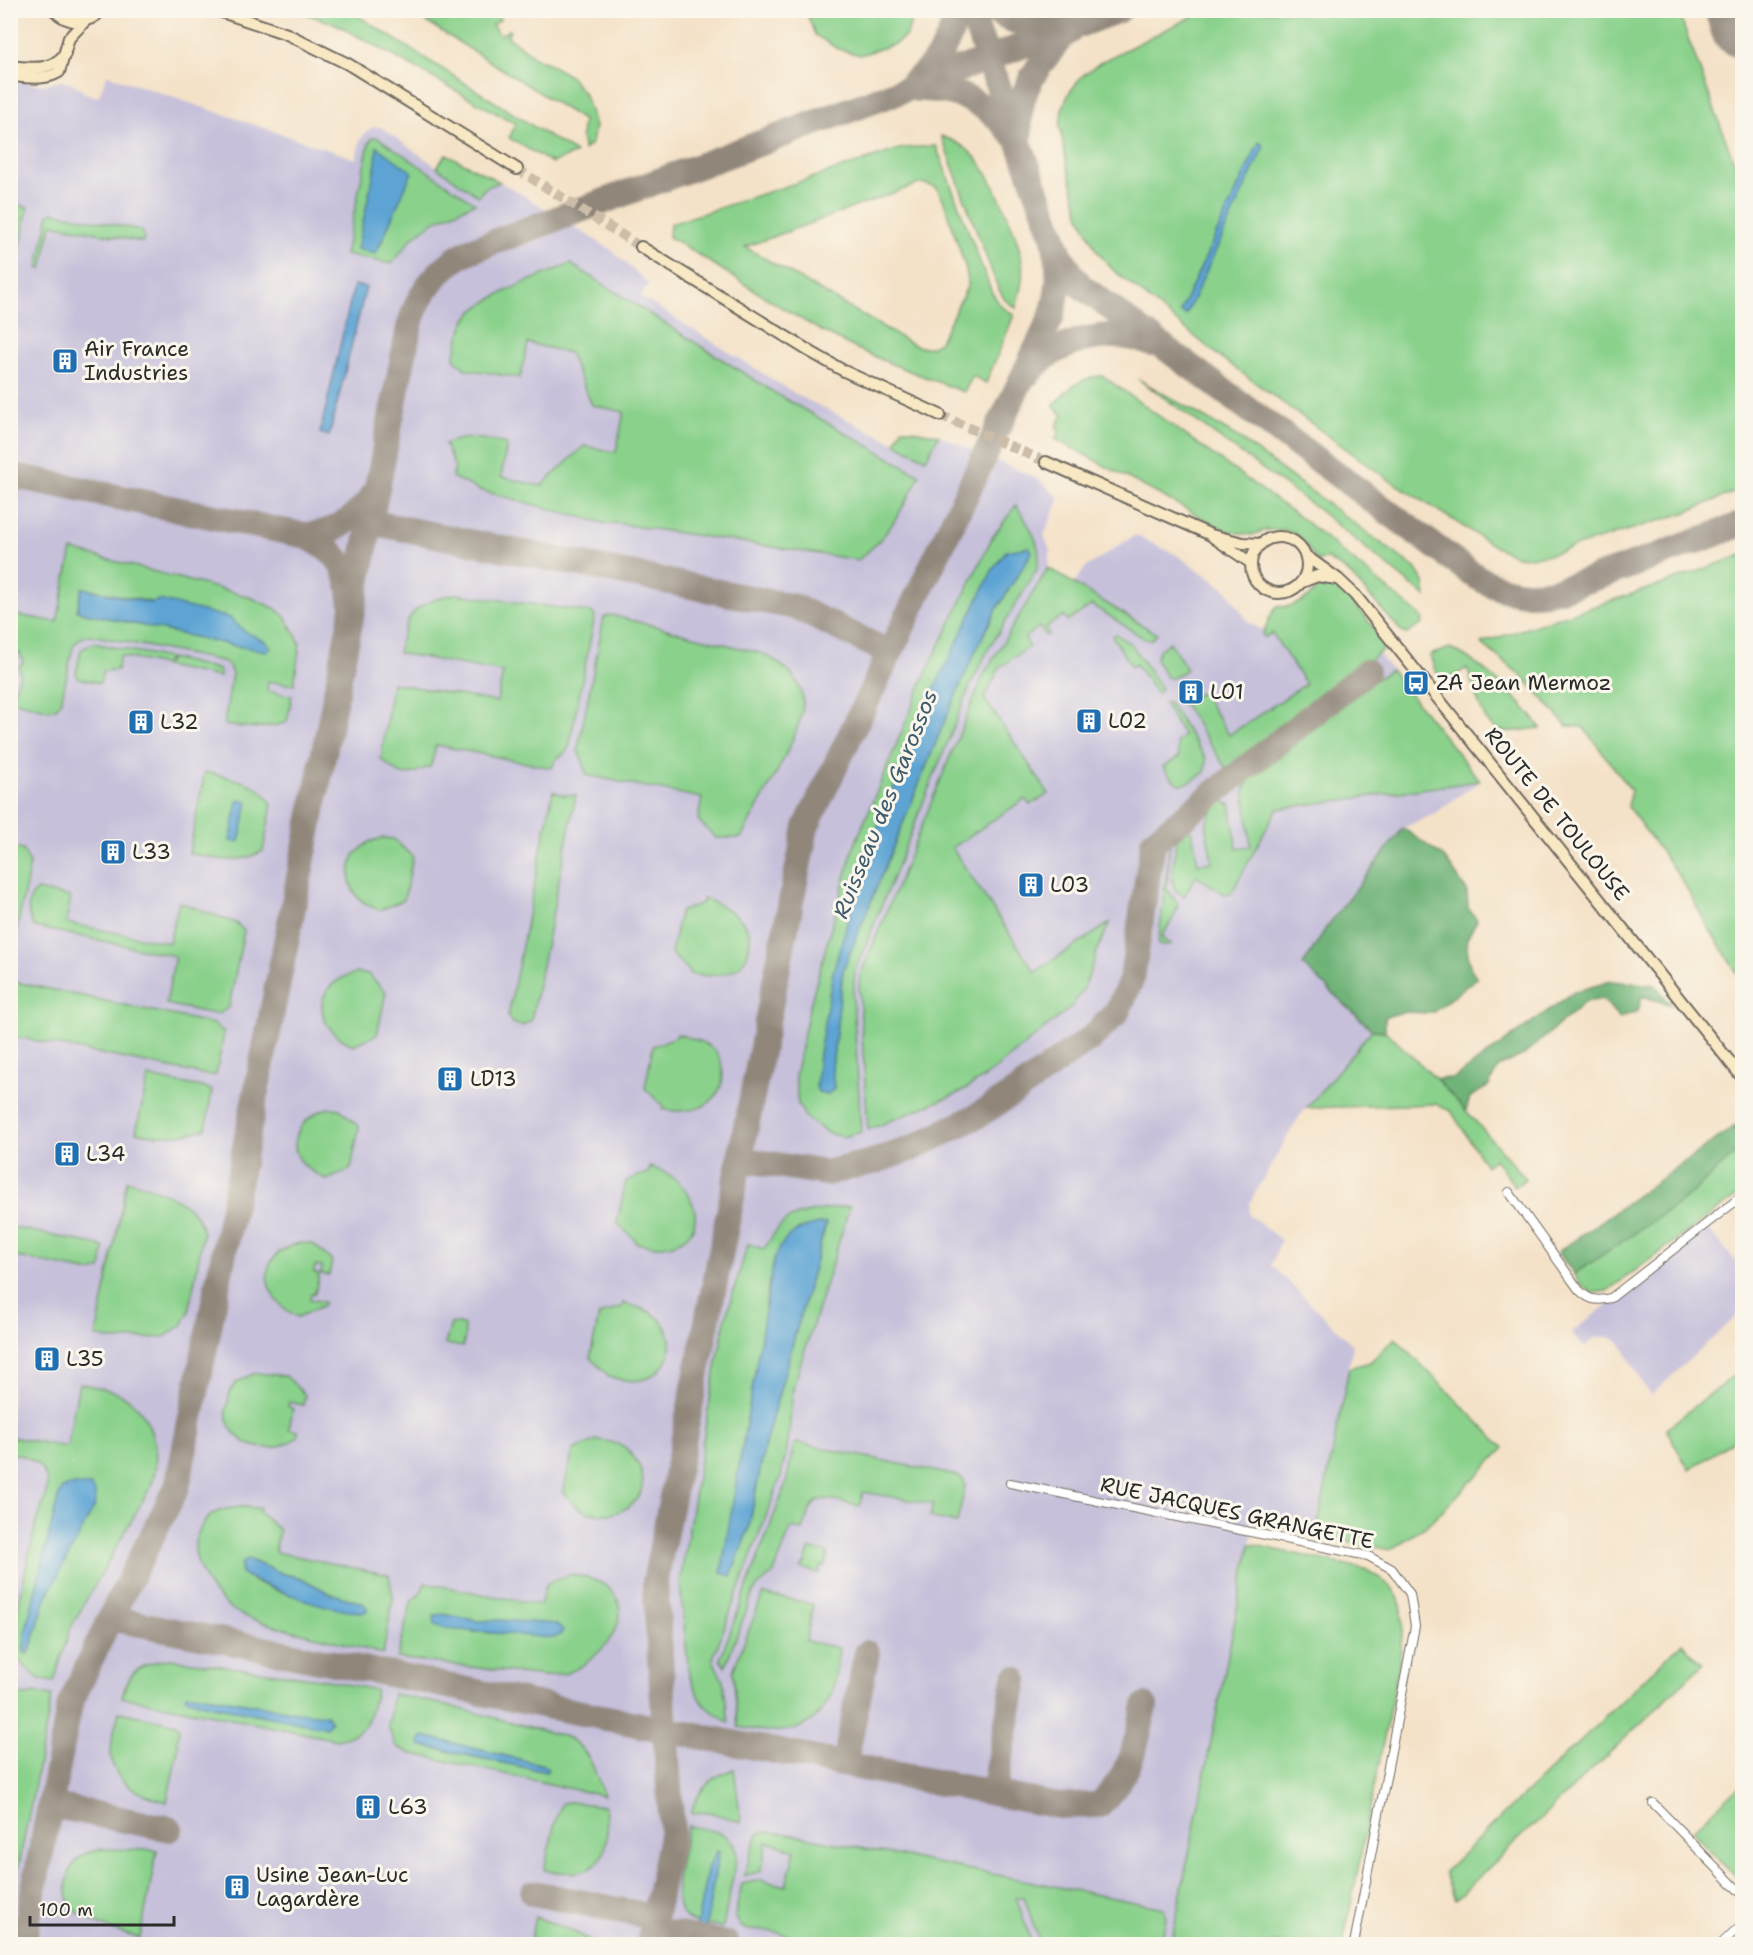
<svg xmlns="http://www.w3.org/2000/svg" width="1753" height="1955" font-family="'Shantell Sans',sans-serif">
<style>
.industrial{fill:#c6c0da}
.green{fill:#8ad18c;stroke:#5a7e5c;stroke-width:1.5;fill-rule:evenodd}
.forest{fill:#6fb378;stroke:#4d6f52;stroke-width:1.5}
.water{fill:#5da4d4;stroke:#446880;stroke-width:1.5}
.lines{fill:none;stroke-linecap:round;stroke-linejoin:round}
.taxiway{stroke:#90867a;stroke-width:26}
.runway{stroke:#90867a;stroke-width:64}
.secondary-tunnel{stroke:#ccbda9;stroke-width:10;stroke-dasharray:10 5;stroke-linecap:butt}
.street-casing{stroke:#716b62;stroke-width:10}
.secondary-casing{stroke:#716b62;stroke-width:14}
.street{stroke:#fff;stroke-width:8}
.secondary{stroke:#f8e8c3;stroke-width:10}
.labels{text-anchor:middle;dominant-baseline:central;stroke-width:6;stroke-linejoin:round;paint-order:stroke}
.poi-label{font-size:21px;fill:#2b2b2b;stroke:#fbf7ec;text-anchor:start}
.street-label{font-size:21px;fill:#2b2b2b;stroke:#fbf7ec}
.water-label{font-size:22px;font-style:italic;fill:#3f5b6f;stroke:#fbf7ec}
</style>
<rect width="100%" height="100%" fill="#fbf7ec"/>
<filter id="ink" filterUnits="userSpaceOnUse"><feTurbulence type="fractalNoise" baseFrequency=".0167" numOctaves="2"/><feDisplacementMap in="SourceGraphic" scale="12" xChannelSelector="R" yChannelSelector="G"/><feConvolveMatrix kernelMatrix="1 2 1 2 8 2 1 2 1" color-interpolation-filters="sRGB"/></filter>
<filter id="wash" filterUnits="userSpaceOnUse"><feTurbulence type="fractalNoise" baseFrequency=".008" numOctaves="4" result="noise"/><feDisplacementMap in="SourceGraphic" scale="24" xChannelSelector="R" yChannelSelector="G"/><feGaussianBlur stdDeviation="1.35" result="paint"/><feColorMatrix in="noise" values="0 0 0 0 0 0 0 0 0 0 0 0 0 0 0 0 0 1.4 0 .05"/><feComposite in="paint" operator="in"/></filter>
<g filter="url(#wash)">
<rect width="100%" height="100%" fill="#f4e2c8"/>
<path class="industrial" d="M107,75L356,159L360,140L368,130L373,127H381L437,167L446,154L515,190L610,249L649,284L641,297L799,396L895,443L902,428L934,433L1038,479L1060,498L1044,535L1050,551L1048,568L1074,584L1085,568L1135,535L1177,555L1226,589L1249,623L1261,629H1277L1377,652L1480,781L1432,815L1403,828L1304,964L1372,1030L1299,1117L1250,1202L1249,1215L1281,1240L1271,1265L1353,1345L1316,1535L1255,1523L1171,1944H11V80L42,85L60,81L74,84L85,93L98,97Z
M1706,1226L1742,1269V1311L1650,1396L1620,1342L1609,1337H1596L1585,1347L1571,1333Z"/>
<path class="green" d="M296,11H350L576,153L552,163L509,138L516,124L336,24Z
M409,11H497L500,20L492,25L500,35L509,30L510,32L507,36L540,61L546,62L570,76L585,95L595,126L592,143L584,150L581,137L583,120Z
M806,11V10L914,11L907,35L895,44L860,55L838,49L815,35Z
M1210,11H1678L1742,184V489L1684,513L1548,555L1528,557L1516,556L1496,547L1386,478L1220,357L1113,270L1096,250L1080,216L1066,160L1060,126L1062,110L1069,93L1082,76L1101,62L1189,18Z
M941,136C952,140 960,143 969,151C990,168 1018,235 1022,262C1024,278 1020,292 1016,308L1005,300L998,288Z
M377,137L475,203L435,221L412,238L392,264L345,255L369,143L372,138ZM377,148L411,172L376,254Z
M936,146L992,293L1001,306L1014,315L986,383L973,376L964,392C920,375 875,359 833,337C776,308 725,269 669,237L670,224L903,148ZM921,183L936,187L943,199L966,269L968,285L940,341L931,347H921L912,344L745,247Z
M446,154L500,182L485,188L478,196L437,167Z
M11,203L28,207L17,264L13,262L21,218L11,215Z
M53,212L141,230L144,235L143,242L52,224L42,269L38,268L49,214Z
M571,264L780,396L920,475C900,512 892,533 858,560L614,523L607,524L479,490L452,477L455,468L445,444C467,434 485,439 507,444L501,477L541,486L584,446L616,452L624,412L592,405L569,353L528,343L520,378L465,369L454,358C458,345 459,329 467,318C482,297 545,274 571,264Z
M1099,376H1103L1305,521L1423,618L1422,624L1407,634L1403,633L1347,571L1326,558L1318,562L1304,543L1294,534L1282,530H1266L1252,535L1227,531L1055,439L1060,430L1056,427L1063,415L1053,406C1067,390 1077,379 1099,376Z
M1138,379L1236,436L1415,568L1424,582L1426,597L1316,508Z
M902,428L939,435L926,459L895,443Z
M1016,505C1028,525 1046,547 1036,571L990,646L971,684L855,971L853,997L861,1132L843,1137L828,1133L806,1118L798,1104L795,1076L809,1009L853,849L926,673L992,538ZM1029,547L1032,552L995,612L976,650L945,720L843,970L832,1068L834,1089L819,1054L833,972L868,854L887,808Z
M72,550L247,596L276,609L286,618L300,643L294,685L268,681L267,691L292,696L287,722C268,730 244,728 224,725L232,674L229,666L222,661L90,635C81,637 77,639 73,647L61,702L56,708L49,710L11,700L20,675L19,667L23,662L20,653L15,655L11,649L10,614L57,622ZM82,588L230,618L244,631L266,642L235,646L81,612L77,610Z
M1742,555V980L1708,927L1682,880L1628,807L1631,790L1583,727L1567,726L1523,677L1481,643L1663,584Z
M1048,568L1157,634L1152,639H1145L1092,605L1068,621L1063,616L1045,628L1049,634L1046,636L1039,627L1025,637L1029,647L1000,667L984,698L1049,794L1030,805L1025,799L952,848L1035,972L1110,923L1101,941L1084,988L1072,1006L1053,1022L985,1077L961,1092L868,1130L859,986L860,976L984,674Z
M1319,583C1349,587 1369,624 1388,646L1227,770L1181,700L1185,691L1190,699L1202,692L1229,735L1306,684L1272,633L1265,637L1262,635C1267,626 1270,613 1277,606C1290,610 1316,597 1319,583Z
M456,594L590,612L595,615L569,747L564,754L556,759L552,768L436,745L431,766C402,778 405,779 381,759L392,683L497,702L503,672L398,653C406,613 414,603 456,594Z
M611,615L764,654C783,664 802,680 803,703C804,731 755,810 741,838H716L698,820L702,798L586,775C586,764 580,758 578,749L604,617Z
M1116,634L1132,645L1161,689L1157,694L1136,664L1132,667L1112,636Z
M1170,642L1187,669L1173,678L1166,677L1156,660L1159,650Z
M93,643L169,658L163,665L120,656L117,670L103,671L100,683L78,678L76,673L81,650Z
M1450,648C1482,662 1520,700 1541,728C1528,729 1506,735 1494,728C1481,720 1473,683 1467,668L1452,677L1442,678L1435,670L1430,655Z
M171,658L217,669L220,673V677L165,666Z
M1391,670L1480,781L1277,809L1231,894H1225L1196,876L1184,896L1175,890L1172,880L1176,840L1188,830L1192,832L1198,864L1212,862C1209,834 1197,823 1222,801L1230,804L1237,848L1251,846L1244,791L1248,781L1365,686Z
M1164,703H1169L1206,759L1205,772C1183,787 1179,791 1163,767L1179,757L1177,741L1184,736Z
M205,772C227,777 261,781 272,804L263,851C233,866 219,859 189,853Z
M553,791L563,795H576L531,1021L521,1026L512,1023L508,1016Z
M382,838L394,839L413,857L404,900L380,910C352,901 344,883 354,855L369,842Z
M1170,844L1167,889L1178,904L1175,915L1161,938L1171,944L1164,946L1158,945Z
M11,847L23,850L30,864L11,958Z
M37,890L71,897L66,923L169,943L179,902L236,923L244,931L229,1007L220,1013L214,1014L166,1004L175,956L35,927C26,917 26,899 37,890Z
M703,898C719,904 740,914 748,930C751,935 750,942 749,948C744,977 712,978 689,974V971L671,953L680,912L702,903Z
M357,973L368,974L386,992L377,1035L353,1045C312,1028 310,983 357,973Z
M11,981L214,1024L224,1033L216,1075H206L11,1036Z
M1372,1030L1385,1031L1449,1091L1526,1179L1515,1187L1495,1159L1486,1166L1451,1111L1436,1104L1307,1108Z
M677,1034C689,1038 706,1041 715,1051C722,1059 724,1071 722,1082C715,1110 687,1114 662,1109L663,1106L645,1088L653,1046L676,1037Z
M148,1077L207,1088L212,1091L206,1128C186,1137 157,1137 136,1132Z
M329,1108L340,1109L359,1127L351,1169L327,1180C319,1175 309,1171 303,1164C283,1140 305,1114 329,1108Z
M1742,1121V1192L1607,1291L1592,1293L1579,1283L1574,1274L1684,1200L1740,1149L1735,1126Z
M650,1167C656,1170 665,1171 671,1176C701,1197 708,1241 663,1246C654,1247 644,1244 635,1243V1240L617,1223L626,1181L649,1172Z
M127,1180C155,1189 199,1200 203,1234L189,1312L182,1325L164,1337L112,1340L96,1336Z
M850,1206L793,1388L788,1444L781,1476L714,1655L713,1660L723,1681L729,1723L705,1706L698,1695L689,1675L680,1583L709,1404L725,1320L748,1244L764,1249C770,1240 776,1229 784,1222C797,1211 833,1209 850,1206ZM826,1224L765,1444L749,1527L731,1575L721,1573L758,1361L769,1280Z
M11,1227L99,1245L104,1248L101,1269L91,1272L11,1256Z
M300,1243L313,1244L332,1261L329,1275L321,1274L322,1267L315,1266L314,1273L319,1274L315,1294L311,1293L310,1299L324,1302V1305L298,1317C261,1299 253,1254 300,1243Z
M623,1303C631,1306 642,1308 650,1312C679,1328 676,1368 645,1379C633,1383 620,1379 608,1377V1375L590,1358L599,1315L622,1307Z
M456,1323L464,1326L465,1336L463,1347L445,1344L451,1324Z
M1395,1338L1504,1448L1428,1525L1390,1550L1316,1535L1349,1368L1370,1362Z
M1742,1369V1435L1689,1470L1666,1429Z
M256,1373L286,1376L305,1395L303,1405L289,1402L288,1407L293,1408L289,1429L298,1431L297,1438C289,1442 279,1448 271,1448C244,1449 220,1429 228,1401C229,1395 231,1388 235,1384C241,1379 248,1376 256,1373Z
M79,1383C90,1386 104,1388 115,1392C151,1406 163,1452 151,1486L70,1629L54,1682L39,1679L11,1654V1643C18,1606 26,1568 34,1531C38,1514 50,1495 46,1478C41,1461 26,1456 11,1453L10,1437L67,1447ZM58,1498L95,1505L46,1598L29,1654L24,1653L25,1634Z
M596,1439C604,1441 615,1442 623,1446C628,1449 632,1455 636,1460C655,1489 631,1517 599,1514C593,1513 585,1512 580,1509C574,1505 569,1498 563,1493L573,1450L595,1441Z
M798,1443L958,1476L963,1479L965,1486L957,1523L930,1517L933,1504L863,1492L860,1506C823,1499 814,1488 803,1530L791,1528L774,1573L757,1587L753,1593L725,1666L720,1660L721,1656L786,1484L794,1444Z
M241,1507L260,1508L259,1512L279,1530L275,1552L389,1575L393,1599L383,1654C354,1646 324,1638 294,1631C273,1625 249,1621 230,1608C216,1598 206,1584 200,1569C196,1559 193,1548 196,1538C205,1513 217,1509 241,1507ZM247,1559L284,1574L301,1578L329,1593L362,1603L346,1610L278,1591L253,1581Z
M1250,1544L1365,1569L1380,1578L1392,1588L1399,1599L1403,1621L1400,1658L1343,1944H1171Z
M809,1549L828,1552L825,1565L820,1567L819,1573L801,1568L805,1563Z
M569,1574C585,1577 605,1580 615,1595C634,1625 593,1664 567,1673C559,1675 551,1675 543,1676L397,1658L412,1600L420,1594L425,1583L540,1605L546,1584ZM442,1614L478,1621L500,1620L499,1633L471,1632Z
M763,1594L813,1604L806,1641L839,1648C836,1663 836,1685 829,1699C810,1737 774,1734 738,1727L733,1671Z
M1682,1643L1703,1664L1455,1900L1444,1872Z
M170,1659L327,1680L376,1690C369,1717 370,1734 337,1740L122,1697C129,1668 143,1663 170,1659ZM194,1694L296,1712L326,1727L204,1704Z
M14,1693L26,1696L35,1693L52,1696L11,1906L10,1749L16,1728V1715L12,1719L11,1717V1695L13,1696Z
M393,1694L450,1706L567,1737C592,1752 594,1770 604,1796L409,1753L396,1746L388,1727ZM423,1736L543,1765L546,1772L420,1745L419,1741Z
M119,1712L177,1724L179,1729L177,1742L179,1744L167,1802C142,1796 112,1784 111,1754C110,1741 116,1724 119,1712Z
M734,1769L741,1822L709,1812L691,1813C697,1791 712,1776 734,1769Z
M1742,1784V1884L1692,1831Z
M570,1802L605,1806C606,1820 609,1836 605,1849C598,1877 566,1874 544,1870L555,1822L562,1803Z
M688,1826C710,1830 733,1830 737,1856L723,1927C713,1926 700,1925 691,1921C663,1908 684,1849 688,1826Z
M769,1832L790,1834L1164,1908L1166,1918L1161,1944H1040L1024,1897H1016L1032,1944H835L768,1931L748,1930L740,1926L735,1915L742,1884L760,1880L786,1886L795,1850L767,1842L761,1871L744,1876L755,1840L759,1833Z
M102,1849L157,1850L140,1938C122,1934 85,1922 73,1908C62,1893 66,1868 80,1857C86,1852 94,1851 102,1849Z
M535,1917L568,1929L597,1944H530Z"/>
<path class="forest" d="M1403,828L1444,857L1467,891L1468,908L1477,920L1466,941L1470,967L1477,978L1432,1013L1403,1012L1385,1017V1031L1372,1030L1303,965L1326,928Z
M1611,981L1655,985L1671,1005L1642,996L1638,1011L1619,1018L1603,999L1585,1002L1525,1054L1498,1067L1489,1086L1470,1097L1466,1111L1436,1079L1454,1078L1574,992Z
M1735,1126L1740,1149L1684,1200L1574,1274L1558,1252Z"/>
<path class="water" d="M1259,142L1264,146L1186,315L1180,312Z
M377,147L412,172L376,254L357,249L376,163Z
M354,285L366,287L329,436L320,433Z
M1029,547L1032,552L995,612L976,650L945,720L843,970L832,1067L834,1089L828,1094L818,1092L816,1086L819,1054L833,972L867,854L932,693L993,569L1006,551Z
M82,588L151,603L159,600L230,618L244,631L266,642L271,648L267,651L235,646L81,612L77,611Z
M238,800L248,802L239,842L230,841Z
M826,1223L765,1444L749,1527L731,1576L721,1573L774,1259C786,1232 797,1227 826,1223Z
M75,1485L91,1486L95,1493V1505L46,1598L29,1654L24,1653L25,1634L58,1498L62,1488Z
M247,1559L284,1574L301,1578L329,1593L362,1603L367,1607V1611C344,1617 261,1586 241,1573V1564Z
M442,1614L478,1621L500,1620L557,1624L563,1630L560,1635L554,1638L447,1629L435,1625L434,1616Z
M186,1694H194L296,1712L326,1715L331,1722L326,1727L316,1726L204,1704L185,1698Z
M423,1736L543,1765L548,1769L546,1772L420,1745L419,1741Z
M717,1851H719L703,1944H693L708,1866Z"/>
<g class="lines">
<path class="taxiway" d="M970,10L1060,254L1071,273L1081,286L1471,573C1487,584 1507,592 1527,593C1556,594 1584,581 1612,572C1656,557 1699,540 1742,524
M992,10C1013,23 1037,29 1062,28
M913,82C937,65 952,39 957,10
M917,89C956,88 988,103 1012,134
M1020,135C1015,92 1038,66 1063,36L1069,32
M1029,373C1057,340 1111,326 1152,344
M10,475L302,535C334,548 348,564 351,599
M370,522L795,607L890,653
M302,535C334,535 358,518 375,492
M739,1159L826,1173L876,1161L913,1148L977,1116L1015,1092L1091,1038L1117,1012L1132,978L1153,842L1366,672
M110,1618L666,1730L1059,1806L1099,1805C1133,1771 1134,1750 1145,1706
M845,1763L867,1653
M994,1792L1015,1679
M50,1805L170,1829
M533,1893L654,1917
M652,1930L727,1944
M23,1944L70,1704L110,1618L177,1487L409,328C417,295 437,269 467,252L1119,10
M649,1944L672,1831L655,1582L806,827L1051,318C1061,284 1060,272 1054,238"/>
<path class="runway" d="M1737,10L1742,26"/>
</g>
</g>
<g filter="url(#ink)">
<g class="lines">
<path class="secondary-tunnel" d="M517,169L641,247
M940,415L1046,462"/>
<defs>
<path id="street" d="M1509,1192L1579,1290C1590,1301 1597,1301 1611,1298L1742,1196
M1010,1483L1368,1556L1392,1569L1410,1594L1415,1626L1354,1944
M1653,1803L1742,1894
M1721,1944L1742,1924"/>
<path id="secondary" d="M54,10C68,25 88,25 102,10
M216,10L287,34L348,64L517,169
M10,66C32,68 50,72 65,54
M10,76C28,77 44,81 59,72L69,38L84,22
M641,247L809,351L844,371L940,415
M1046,462L1211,535L1243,543L1261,544
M1251 565a28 28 0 1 1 56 0a28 28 0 1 1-56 0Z
M1213,537L1251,563
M1306,556L1338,579L1355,595L1742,1077
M1302,582L1317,576L1337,579"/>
</defs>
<use href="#street" class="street-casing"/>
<use href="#secondary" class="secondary-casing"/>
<use href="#street" class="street"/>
<use href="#secondary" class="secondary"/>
</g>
</g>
<defs>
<symbol id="building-square" viewBox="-11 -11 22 22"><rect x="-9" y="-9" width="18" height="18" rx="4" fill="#1f6fb2" stroke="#fbf7ec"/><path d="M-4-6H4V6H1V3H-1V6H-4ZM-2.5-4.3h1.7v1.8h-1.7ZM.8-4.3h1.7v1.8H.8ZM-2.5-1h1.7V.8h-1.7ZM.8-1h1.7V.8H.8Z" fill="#fff"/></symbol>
<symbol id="bus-square" viewBox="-11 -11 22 22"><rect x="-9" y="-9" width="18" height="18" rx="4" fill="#1f6fb2" stroke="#fbf7ec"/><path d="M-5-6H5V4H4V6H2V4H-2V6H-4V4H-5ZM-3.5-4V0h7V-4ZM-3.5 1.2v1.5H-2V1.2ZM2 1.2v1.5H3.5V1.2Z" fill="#fff"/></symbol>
</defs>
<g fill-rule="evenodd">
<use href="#building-square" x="50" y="346" width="30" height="30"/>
<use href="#bus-square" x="1401" y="668" width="30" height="30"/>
<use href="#building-square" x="1176" y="677" width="30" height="30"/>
<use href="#building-square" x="1074" y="706" width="30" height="30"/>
<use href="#building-square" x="126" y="707" width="30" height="30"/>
<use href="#building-square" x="98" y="837" width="30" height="30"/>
<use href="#building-square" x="1016" y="870" width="30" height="30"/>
<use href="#building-square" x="435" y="1064" width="30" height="30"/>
<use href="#building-square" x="52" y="1139" width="30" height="30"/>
<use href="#building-square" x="32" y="1344" width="30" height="30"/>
<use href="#building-square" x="353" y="1792" width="30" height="30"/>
<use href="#building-square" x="222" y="1872" width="30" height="30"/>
</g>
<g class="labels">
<g class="poi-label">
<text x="84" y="349">Air France<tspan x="84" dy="24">Industries</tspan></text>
<text x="1436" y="683">ZA Jean Mermoz</text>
<text x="1210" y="692">L01</text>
<text x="1108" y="721">L02</text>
<text x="160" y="722">L32</text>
<text x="132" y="852">L33</text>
<text x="1050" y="885">L03</text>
<text x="470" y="1079">LD13</text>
<text x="86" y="1154">L34</text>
<text x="66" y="1359">L35</text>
<text x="388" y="1807">L63</text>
<text x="256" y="1875">Usine Jean-Luc<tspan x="256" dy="24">Lagardère</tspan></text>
</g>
<g class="street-label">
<text transform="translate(1557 814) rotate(51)">ROUTE DE TOULOUSE</text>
<text transform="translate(1237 1513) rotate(12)">RUE JACQUES GRANGETTE</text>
</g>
<g class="water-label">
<text transform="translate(885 804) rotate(-68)">Ruisseau des Garossos</text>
</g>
</g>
<rect width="1753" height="1955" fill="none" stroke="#fbf7ec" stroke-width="36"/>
<path d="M30 1916v9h144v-9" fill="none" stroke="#2b2b2b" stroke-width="3"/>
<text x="39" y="1916" font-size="18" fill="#2b2b2b" stroke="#fbf7ec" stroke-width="4.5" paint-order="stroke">100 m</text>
</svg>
